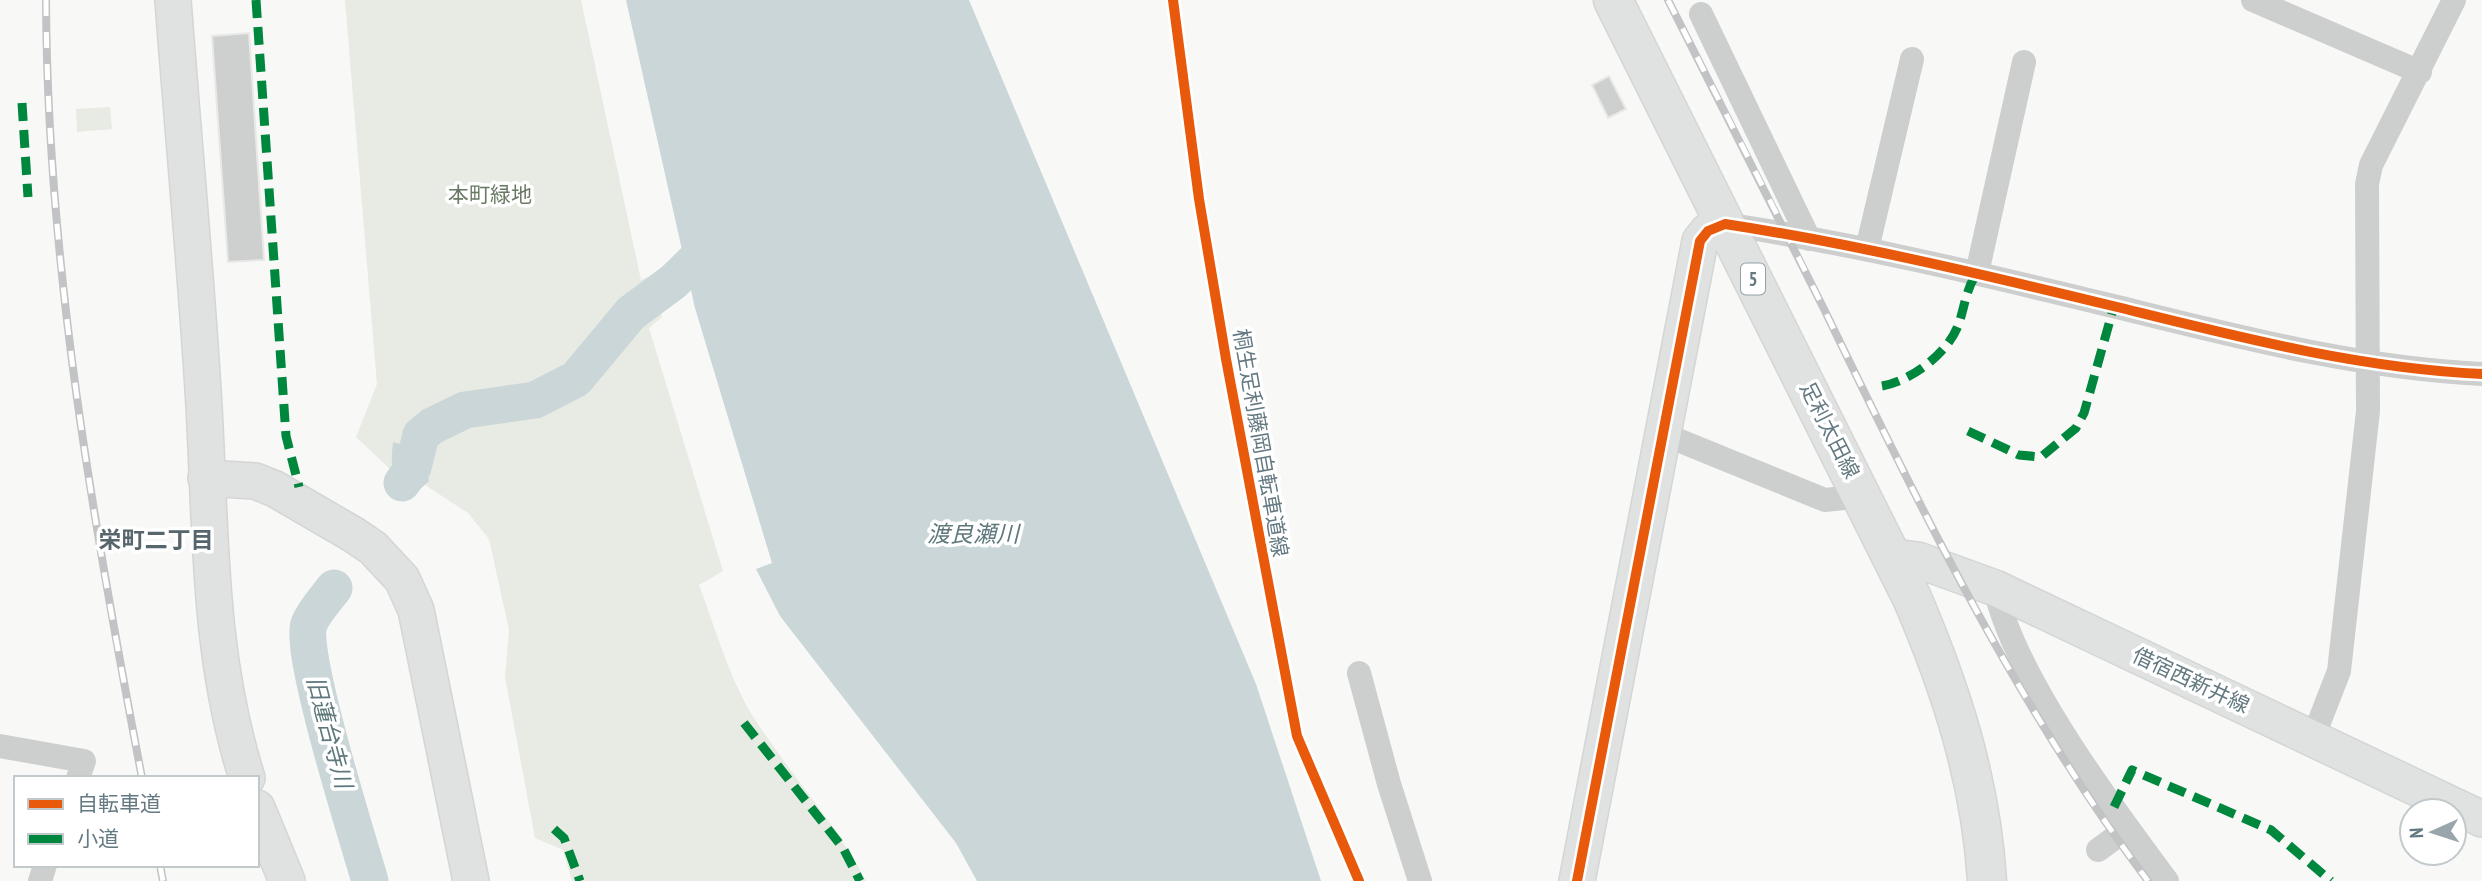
<svg xmlns="http://www.w3.org/2000/svg" width="2482" height="881" font-family="'PT Sans Narrow','Noto Sans JP',sans-serif">
<style>
.green{fill:#e8eae4}
.water{fill:#cad6d7}
.lines{fill:none;stroke-linecap:round;stroke-linejoin:round}
.river{stroke:#cad6d7;stroke-width:37}
.building{fill:#ced0d0;stroke:#e8e8e6;stroke-width:2}
.secondary-casing{stroke:#d4d6d6;stroke-width:38}
.primary-casing{stroke:#d4d5d5;stroke-width:41}
.street{stroke:#cdcece;stroke-width:24}
.secondary{stroke:#e0e1e1;stroke-width:35}
.primary{stroke:#e0e1e1;stroke-width:38}
.rail-casing{stroke:#c2c3c5;stroke-width:8}
.rail{stroke:#fff;stroke-width:5;stroke-dasharray:16;stroke-linecap:butt}
.quiet{stroke:#00873e;stroke-width:9;stroke-dasharray:18 9;stroke-linecap:butt}
.cycleway-casing{stroke:#fff;stroke-width:15}
.cycleway{stroke:#e8590c;stroke-width:10}
.labels{text-anchor:middle;dominant-baseline:central;stroke-width:7;stroke-linejoin:round;paint-order:stroke}
.shield{fill:#fff;stroke:#92a1a7;stroke-width:2}
.shield-label{font-size:19px;font-weight:bold;fill:#647981}
.park-label{font-size:21px;fill:#6a7963;stroke:#fff}
.street-label{font-size:21px;fill:#647981;stroke:#fff}
.water-label{font-size:23px;font-style:italic;fill:#5e787c;stroke:#fff}
.neighbourhood-label{font-size:23px;font-weight:bold;fill:#56666c;stroke:#fff}
</style>
<rect width="100%" height="100%" fill="#f8f8f7"/>
<path class="green" d="M345,0H581L641,280L652,275L662,317L649,328L723,571L699,585C716,630 729,678 754,718C790,774 835,822 866,881H572L563,850L535,838L505,677L509,630L489,539L468,513L425,485L429,480L424,466L394,442L391,470L356,437L377,384Z
M110,107L112,129L77,132L76,109Z"/>
<path class="water" d="M626,0H969L1256,684L1321,881H977L956,843L780,616L756,569L772,563L695,308Z
M393,442L423,450L429,481L415,494C391,475 390,472 393,442Z"/>
<g class="lines">
<path class="river" d="M402,483L413,467L421,435L432,426L465,410L535,400L576,379L631,313L673,282L709,247
M334,588C326,599 314,611 309,624C298,650 359,843 370,881"/>
</g>
<path class="building" d="M249,33L264,260L228,262L212,36Z
M1609,76L1626,109L1608,118L1592,85Z"/>
<g class="lines">
<defs>
<path id="secondary" d="M173,0C183,135 196,270 204,406C211,533 208,655 247,778
M206,478L255,481L275,489L354,535L373,548L402,579L416,610L471,881
M1894,557L1918,560L1995,588L2482,819
M257,808L287,881
M1577,881L1700,241L1708,231L1725,224"/>
<path id="primary" d="M1613,0L1912,598C1951,689 1981,781 1987,881"/>
</defs>
<use href="#secondary" class="secondary-casing"/>
<use href="#primary" class="primary-casing"/>
<path class="street" d="M2253,0L2420,72
M1701,14L1809,239
M1725,224C1856,244 1985,275 2113,306C2235,336 2356,368 2482,374
M1867,249L1912,59
M1977,273L2024,62
M1663,434L1825,500L1863,496
M1995,588C2014,677 2112,807 2167,881
M1359,673L1389,784L1420,881
M2313,738L2339,671L2368,411L2367,184L2371,165L2454,0
M0,746L84,761L78,778
M2098,850L2128,828
M40,881L45,865"/>
<use href="#secondary" class="secondary"/>
<use href="#primary" class="primary"/>
<defs>
<path id="rail" d="M46,0C47,261 93,522 142,778
M1668,0C1720,102 1772,204 1823,307C1919,505 2015,704 2148,881
M160,865L163,881"/>
</defs>
<use href="#rail" class="rail-casing"/>
<use href="#rail" class="rail"/>
<path class="quiet" d="M256,0L286,436L299,487
M22,103L28,197
M1882,386C1911,381 1949,353 1959,323C1965,305 1966,289 1977,273
M1968,431L2019,455L2041,457L2076,428L2084,413L2114,306
M744,723L843,848L860,881
M2114,807L2132,770L2271,830L2331,881
M554,829L564,838L580,881"/>
<defs>
<path id="cycleway" d="M1173,0L1199,199L1226,359L1297,736L1359,881
M1577,881L1700,241L1708,231L1725,224C1856,244 1985,275 2113,306C2235,336 2356,368 2482,374"/>
</defs>
<use href="#cycleway" class="cycleway-casing"/>
<use href="#cycleway" class="cycleway"/>
</g>
<g class="labels">
<rect class="shield" x="1741" y="263.5" width="24" height="31" rx="5"/>
<g class="shield-label">
<text x="1753" y="279">5</text>
</g>
<g class="park-label">
<text x="490" y="194">本町緑地</text>
</g>
<g class="street-label">
<text transform="translate(1830 430) rotate(63)">足利太田線</text>
<text transform="translate(1261 443) rotate(80)">桐生足利藤岡自転車道線</text>
<text transform="translate(2191 680) rotate(25)">借宿西新井線</text>
</g>
<g class="water-label">
<text x="973" y="533">渡良瀬川</text>
<text transform="translate(330 732) rotate(75)">旧蓮台寺川</text>
</g>
<g class="neighbourhood-label">
<text x="156" y="539">栄町二丁目</text>
</g>
</g>
<rect x="14" y="776" width="245" height="91" fill="#ffffff" stroke="#c1c9cd" stroke-width="2"/>
<rect x="28" y="799" width="35" height="10" fill="#e8590c" stroke="#c1c9cd" stroke-width="2"/>
<text x="77" y="811" font-size="21" fill="#647981">自転車道</text>
<rect x="28" y="834" width="35" height="10" fill="#00873e" stroke="#c1c9cd" stroke-width="2"/>
<text x="77" y="846" font-size="21" fill="#647981">小道</text>
<g transform="translate(2433 832) rotate(267)"><circle r="33" fill="#ffffff" stroke="#c1c9cd" stroke-width="2"/>
<path d="M0-5L12 26L0 18L-12 26Z" fill="#98a5aa"/>
<text y="-10" font-size="19" font-weight="bold" text-anchor="middle" fill="#647981">N</text>
</g>
</svg>
